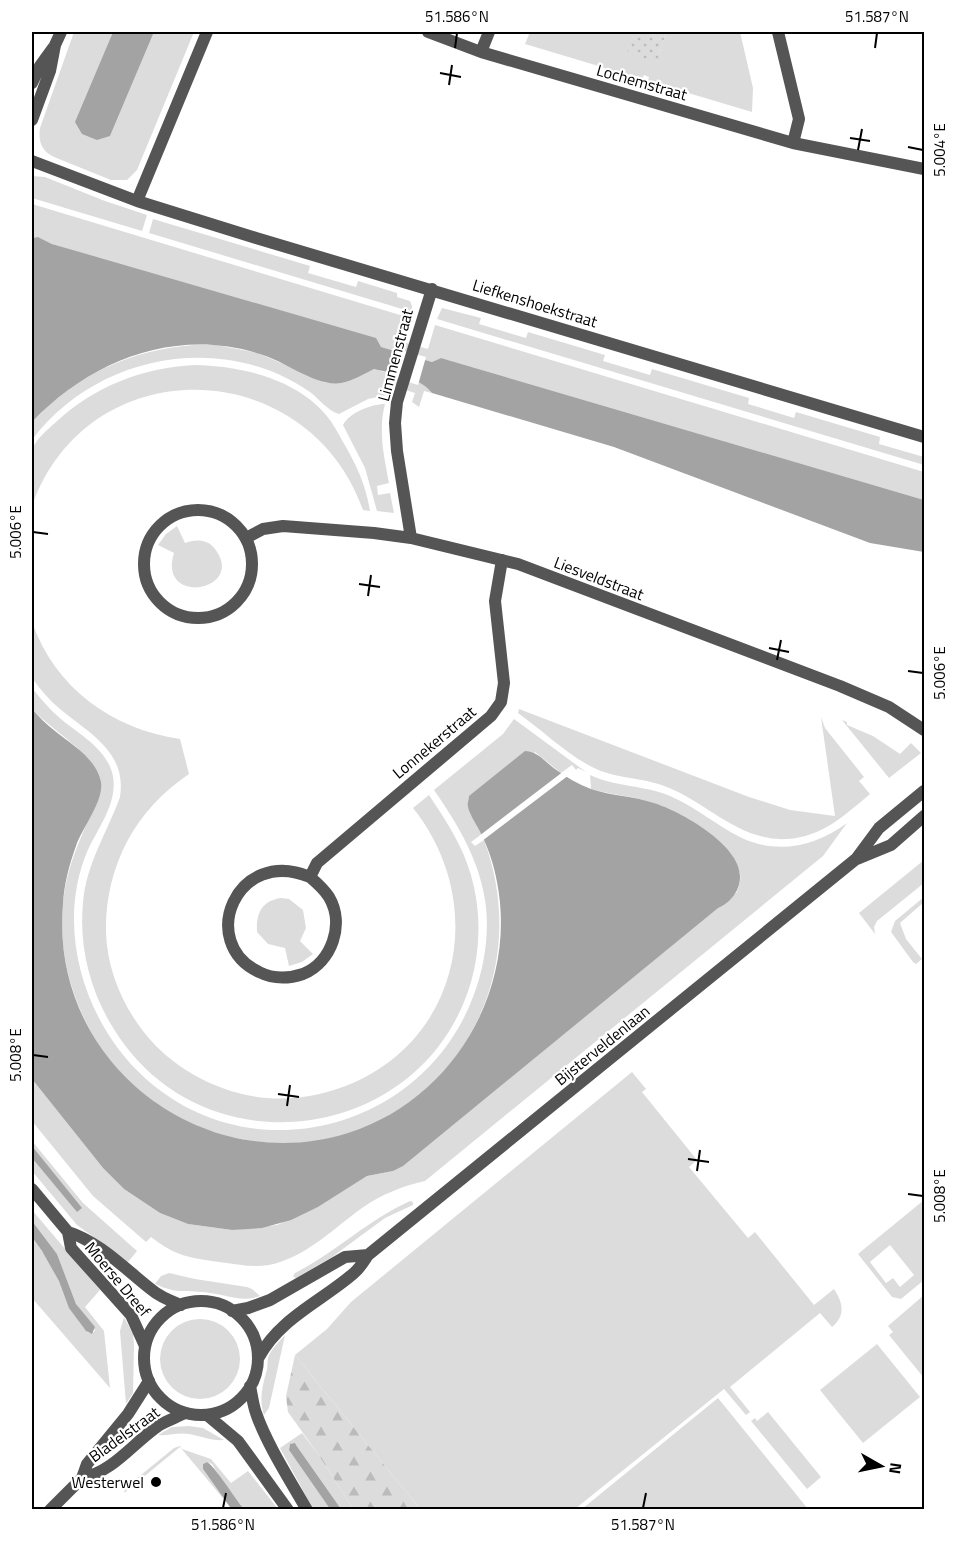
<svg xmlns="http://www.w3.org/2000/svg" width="956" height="1541" font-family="'Titillium Web',sans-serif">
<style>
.green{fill:#dcdcdc;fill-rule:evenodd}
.forest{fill:url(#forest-firs)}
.park{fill:url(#park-dots)}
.water{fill:#a3a3a3}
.pier{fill:#fff}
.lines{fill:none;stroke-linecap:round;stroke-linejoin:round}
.minor{stroke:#555;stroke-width:12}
.tertiary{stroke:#555;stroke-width:12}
.ticks{fill:none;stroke:#000;stroke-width:2}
.poi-dot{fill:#000;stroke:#fff;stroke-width:2}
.labels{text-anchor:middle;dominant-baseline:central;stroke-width:4.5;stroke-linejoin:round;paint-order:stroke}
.street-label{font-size:16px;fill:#000;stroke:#fff}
.poi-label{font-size:16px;fill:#000;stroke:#fff;text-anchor:end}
.neatline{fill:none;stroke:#000;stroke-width:2}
.ticks-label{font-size:15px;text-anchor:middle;fill:#000}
</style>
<defs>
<pattern id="forest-firs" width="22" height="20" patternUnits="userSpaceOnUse" patternTransform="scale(1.5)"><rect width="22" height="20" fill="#dcdcdc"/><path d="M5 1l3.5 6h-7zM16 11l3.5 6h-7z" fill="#bbb"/></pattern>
<pattern id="park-dots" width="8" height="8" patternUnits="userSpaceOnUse" patternTransform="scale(1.5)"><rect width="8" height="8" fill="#dcdcdc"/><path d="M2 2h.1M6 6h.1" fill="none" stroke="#bbb" stroke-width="1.8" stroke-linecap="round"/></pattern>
</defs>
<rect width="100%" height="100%" fill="#fff"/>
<path class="green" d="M74,32H113L76,122C86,136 93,138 110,136L154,32H194L137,170L127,180H111L54,157C42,151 38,142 40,128Z
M530,32H634L628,54L657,62L666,32H740L753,88L752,112L648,81L649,77L644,75L642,79L525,44Z
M32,176L45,177L105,201L147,215L142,231L32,198Z
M32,204L410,318L403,342L428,349L435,325L924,472V500L441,358L432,362L400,353L52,244L38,237L32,238Z
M153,219L310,266L308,273L356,287L358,281L397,293V297L410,301L412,306V312L149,233Z
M442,308L481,318L479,324L526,338L528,332L605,355L603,361L650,375L652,369L749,398L748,404L794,418L796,412L880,437L879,444L924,457V465L437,319Z
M194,345H216L258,353L326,383L347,381L374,369L425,384L432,393L424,391L419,407L412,402L415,393L390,385L387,395L368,399L339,414C328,411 319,399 310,392C300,385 289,379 278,374C192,337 88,365 32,440V422C77,375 129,350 194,345Z
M195,365C240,366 295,378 326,415C333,423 338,433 343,442C356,464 366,485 370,511L363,510C307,353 88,348 32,506C31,495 29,458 32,450C35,440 48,429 56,422C95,386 142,368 195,365Z
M385,404C378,431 384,456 389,483L377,486L378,495L390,493L394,513L377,511L365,468L343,425C349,413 371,404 385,404Z
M177,526L185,543C195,539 208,539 215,549C247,591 157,607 174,553L158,545L166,534Z
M32,622C55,688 112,729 180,739L189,774C135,810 105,867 106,932C107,974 127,1016 156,1046C180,1070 210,1086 242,1094C279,1103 318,1098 353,1083C464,1034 486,899 413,808L429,795C446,821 462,844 471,875C481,910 481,947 471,982C426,1137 219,1172 124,1044C94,1004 78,953 83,903C86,864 107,833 120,797C127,752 90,734 60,709C49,700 40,689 32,678Z
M32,688C41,699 50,710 61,719C80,735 104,747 112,772C120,801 98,827 87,852C55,929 85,1024 145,1078C252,1175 423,1130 473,997C484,969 489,937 486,907C481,863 459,826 434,790L503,734L514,719L586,772L578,768L576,770L572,765L561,773L535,752L468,807L482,834L471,842L475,846L484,840C550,1018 393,1192 210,1131C165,1116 124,1084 99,1045C72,1003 58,953 63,904C67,858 88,827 101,786C96,753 54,733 32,709Z
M519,709L749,797L790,810L835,816L821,717L825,728L864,777L859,781L870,794C845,815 822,837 787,839C741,842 707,803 667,787C642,777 615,779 592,767C565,753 542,730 518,713Z
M842,720L847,722V725L873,736L900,754L911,743L921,753L889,778Z
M590,775C615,787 645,785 670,796C696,807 717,826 742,838C778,855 816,846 847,823L823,856L425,1181C403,1186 382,1194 362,1208C334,1228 305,1258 269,1265C252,1268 236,1264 219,1262C190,1258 175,1256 151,1237L146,1242L93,1196L32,1121V1079L103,1168L124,1189L160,1213L188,1224L232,1230L277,1225L318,1207L367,1176L393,1171L737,892C739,886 741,880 740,874C734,843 682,812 654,803C634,796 612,795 591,789Z
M924,860V883L877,921L874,927L875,934L859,913Z
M924,897V902L900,923L906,939L922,959L916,964L913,962L891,932L895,921Z
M281,898L289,899L303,910L306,928L300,941L313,954L302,962L289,966L285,948L268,944L257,932C256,914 261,901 281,898Z
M632,1072L646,1089L642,1092L697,1160L689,1167L748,1238L755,1232L814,1305L834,1289C843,1303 846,1315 832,1327L820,1313L730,1387L750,1412L746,1415L724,1389L575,1509H420L295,1355L327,1329L351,1302Z
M32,1141L83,1203L137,1251L128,1262L77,1225L32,1171V1158L77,1211L81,1208L32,1146Z
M924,1200V1280L901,1299L892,1297L858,1254ZM890,1245L914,1275L900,1287L893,1278L886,1283L870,1262Z
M410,1201L413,1202V1205L385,1218L332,1257L296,1278L293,1276L295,1273C336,1252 368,1220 410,1201Z
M32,1210L100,1290L85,1307L104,1331L110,1388L32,1298V1237C42,1251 53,1266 60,1282C69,1302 73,1316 88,1333L94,1332L95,1330L76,1304L57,1254L32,1221Z
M169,1273L195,1279L247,1287L252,1289L260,1296C241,1303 229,1295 210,1293C186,1289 179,1295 155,1284L161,1276Z
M924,1295V1378L889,1335L893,1332L888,1326Z
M124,1317L133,1334L134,1345L133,1393L126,1404L120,1331Z
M160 1359a40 40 0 1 1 80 0a40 40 0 1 1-80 0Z
M285,1335L269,1408L264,1415C259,1399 262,1388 266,1373C268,1368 267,1363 268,1358C271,1349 279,1342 285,1335Z
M877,1344L920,1397L863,1443L820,1390Z
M718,1398L808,1509H582Z
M768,1412L821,1477L807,1489L751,1421L755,1418L757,1421Z
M189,1426L203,1428L224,1440C211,1441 201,1436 189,1434C178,1432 169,1436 158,1435L172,1427Z
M302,1433L318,1454L353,1509H341L296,1445L290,1444L289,1450L330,1509H313L280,1448Z
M180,1446L182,1449L211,1459L231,1483L248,1471L278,1509H244L221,1479L212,1464L207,1462L203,1464V1469L232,1509L180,1447L124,1493L125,1488L174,1448Z"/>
<path class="forest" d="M295,1355L420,1509H353L318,1454L288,1412L286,1396Z"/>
<path class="park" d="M634,32H666L657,63L627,54Z"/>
<path class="water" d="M113,32H154L110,136L97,140L82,134L75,122Z
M38,237L52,244L376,338L381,347L432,362L441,358L924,500V552L870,543L614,447L432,393C420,377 394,374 374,369C364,374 352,381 341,383C316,387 285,361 260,354C176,327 91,360 32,422V238Z
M32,709C39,717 46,724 55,731C72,745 96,758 101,782C104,801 82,828 76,846C69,865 64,885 63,904C49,1060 200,1179 348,1133C453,1100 518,989 497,882C494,866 489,850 482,836C479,828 469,814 468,807C467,803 469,800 469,796L525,751C539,752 544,761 555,769C566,777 578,784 591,789C612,796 633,796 654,803C680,811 741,845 740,877C740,891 730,903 718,908L403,1166L393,1171L367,1176L318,1207L291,1220L262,1228L232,1230L188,1224L160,1213L124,1189L103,1168L32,1079Z
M32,1146L82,1208L77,1212L32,1158Z
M32,1221L57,1254L76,1304L95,1327L92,1334L86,1331L69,1308L59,1281L42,1251L32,1237Z
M295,1443L296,1445L341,1509H330L289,1450L290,1444Z
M207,1462C214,1465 236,1500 244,1509H233L230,1507L203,1469V1464Z"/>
<path class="pier" d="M400,350L426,357L418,385L392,377Z
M564,771L569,775L482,841L479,836Z"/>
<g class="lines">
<path class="minor" d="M428,32L481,52L793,143L924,169
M778,32L799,119L793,143
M481,52L489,32
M32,83L40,66L53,48
M32,120L50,71L55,45L61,32
M32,161L137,201L256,238L924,437
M137,201L207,32
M144 564a54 54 0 1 1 108 0a54 54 0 1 1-108 0Z
M246,538L263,529L283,526L374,533L411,538L518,564L840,686L889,707L924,730
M411,538L397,451L395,423L397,402L432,289
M310,877C236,846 197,943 259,972C273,979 288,979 303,974C332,962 345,924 329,897C324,889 317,883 310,877L317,863L491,716L501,702L504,683L495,601L502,560
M82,1478C114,1471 132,1444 158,1426C166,1421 175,1418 183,1414
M50,1510L82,1478L87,1464L128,1414L149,1381"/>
<path class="tertiary" d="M857,859L891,845L924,816
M32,1189L68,1232L71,1248L131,1315L145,1346
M68,1232C100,1242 126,1270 152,1290C160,1297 171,1301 181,1305
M144 1358a57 57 0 1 1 114 0a57 57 0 1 1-114 0Z
M232,1311L248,1308L270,1300L345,1257L368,1255
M259,1357C280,1318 322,1301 354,1273C360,1268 364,1261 368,1255L856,859L879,828L924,791
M250,1386C252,1395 253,1405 256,1413C266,1443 291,1482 307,1510
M207,1415L238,1441L288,1510"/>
</g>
<path class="ticks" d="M455,48L457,33M875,48L877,33M440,73L461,77M449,85L452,65M850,138L870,141M908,147L923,150M858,150L862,129M33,532L48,534M359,584L380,587M368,596L371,575M769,648L789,652M777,660L781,640M908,671L923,673M33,1055L48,1057M278,1094L299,1097M287,1106L290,1085M688,1159L709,1162M697,1171L700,1150M908,1194L923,1196M223,1508L226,1493M643,1508L646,1493"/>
<circle class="poi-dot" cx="156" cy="1482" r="6"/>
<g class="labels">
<g class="street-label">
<text transform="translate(642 82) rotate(16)">Lochemstraat</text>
<text transform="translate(535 303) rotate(17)">Liefkenshoekstraat</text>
<text transform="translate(395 355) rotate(-75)">Limmenstraat</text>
<text transform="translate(599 578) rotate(21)">Liesveldstraat</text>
<text transform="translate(434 742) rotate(-40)">Lonnekerstraat</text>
<text transform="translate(602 1045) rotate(-39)">Bijsterveldenlaan</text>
<text transform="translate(118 1279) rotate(50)">Moerse Dreef</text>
<text transform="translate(124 1434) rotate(-36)">Bladelstraat</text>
</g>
<g class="poi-label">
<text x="144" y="1482">Westerwel</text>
</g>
</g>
<rect width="956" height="1541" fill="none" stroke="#ffffff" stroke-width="66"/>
<g transform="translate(881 1466) rotate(99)" stroke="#ffffff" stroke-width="4.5" paint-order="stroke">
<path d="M0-4.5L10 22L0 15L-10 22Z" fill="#000000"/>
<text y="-9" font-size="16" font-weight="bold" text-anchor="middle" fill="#000000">N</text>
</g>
<rect x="33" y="33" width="890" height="1475" class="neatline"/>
<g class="ticks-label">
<text x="457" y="22">51.586°N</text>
<text x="877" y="22">51.587°N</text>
<text transform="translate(940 150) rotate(-90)" y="5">5.004°E</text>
<text transform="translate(16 532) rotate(-90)" y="5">5.006°E</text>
<text transform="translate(940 673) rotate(-90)" y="5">5.006°E</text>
<text transform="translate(16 1055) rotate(-90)" y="5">5.008°E</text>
<text transform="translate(940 1196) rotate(-90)" y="5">5.008°E</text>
<text x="223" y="1530">51.586°N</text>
<text x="643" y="1530">51.587°N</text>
</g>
</svg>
